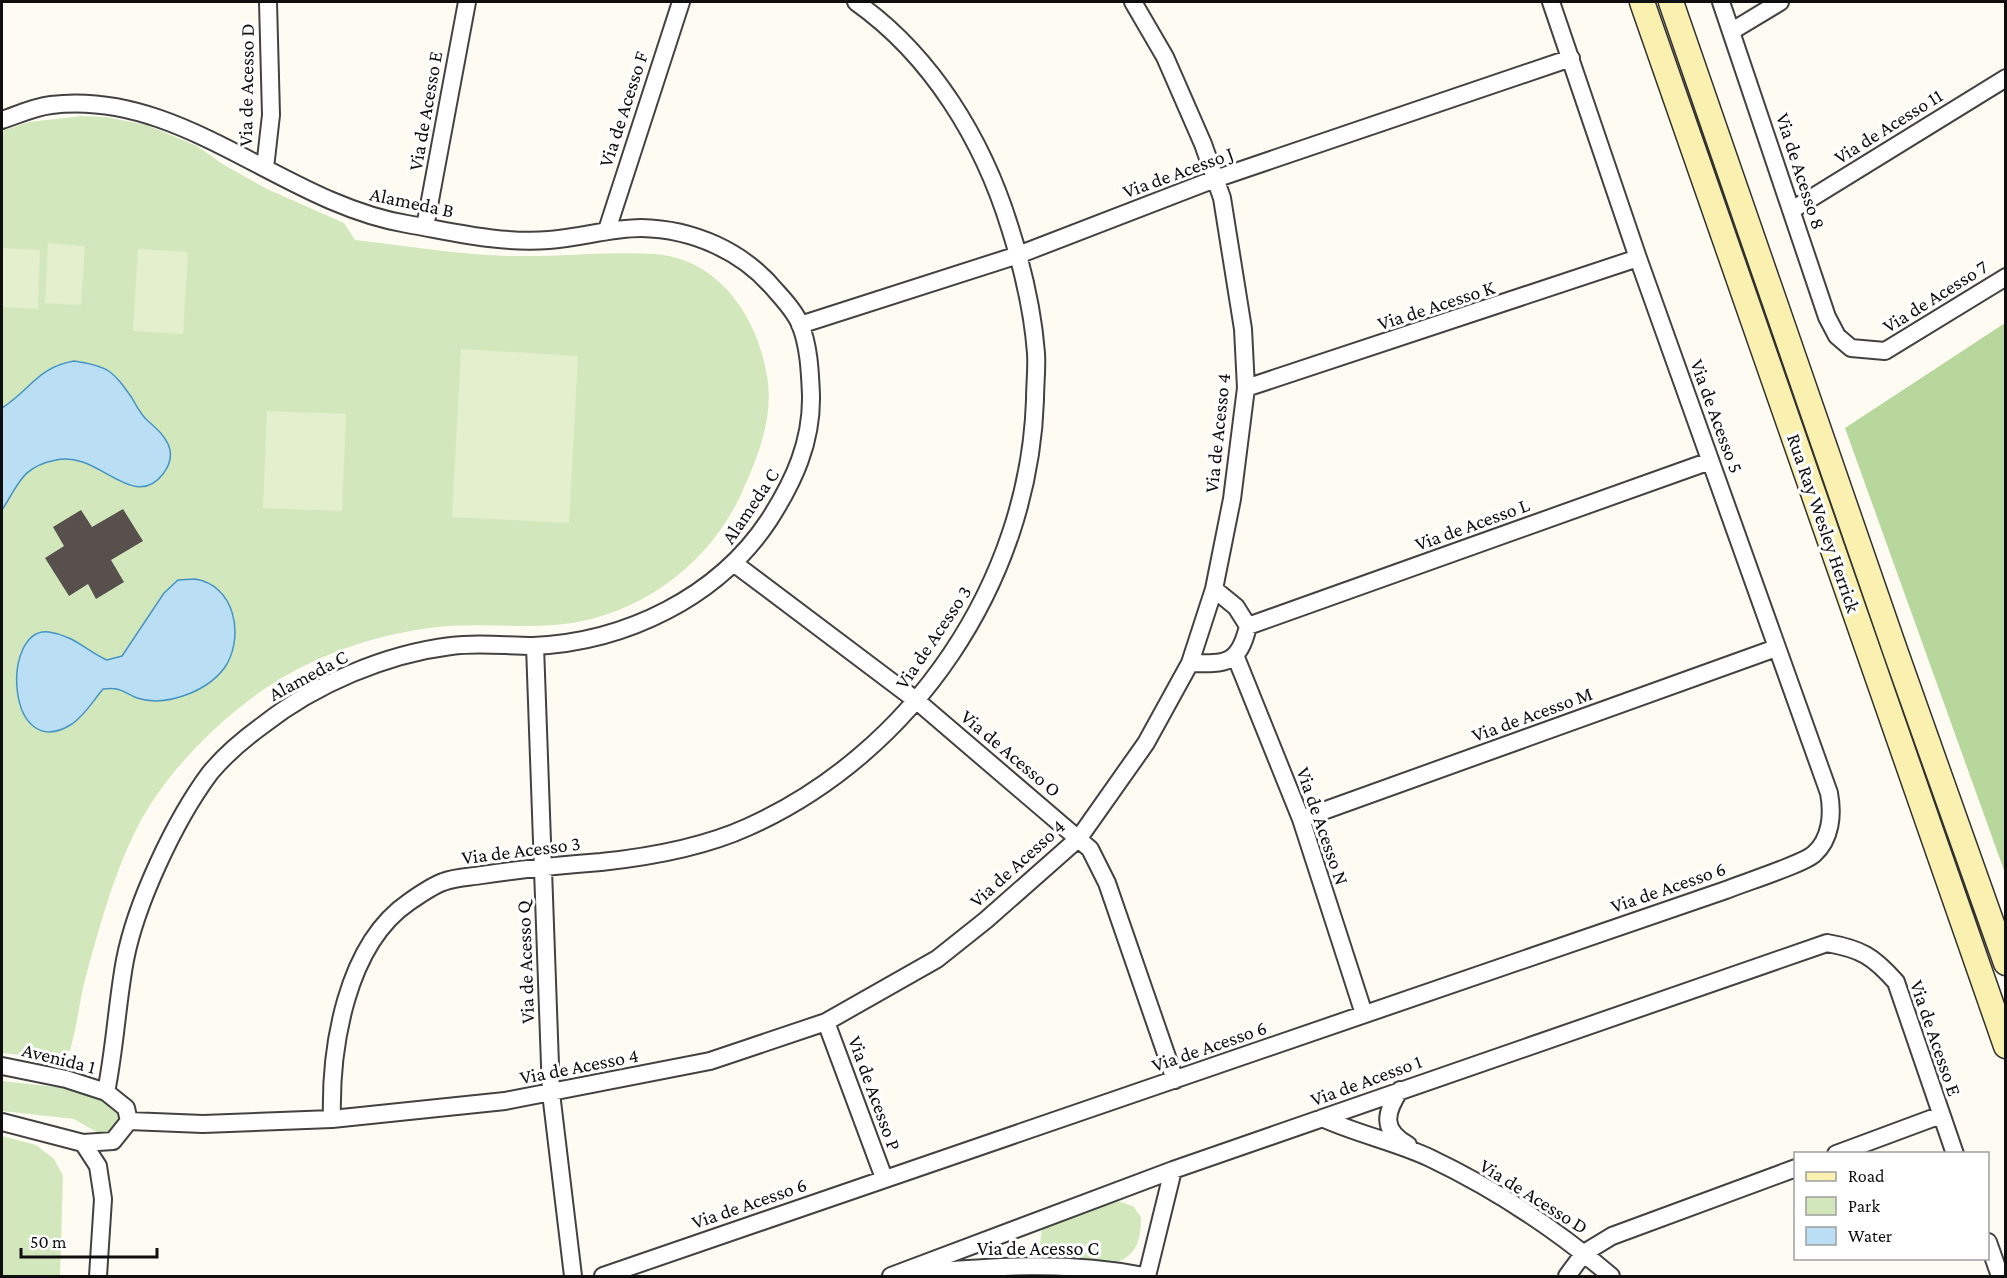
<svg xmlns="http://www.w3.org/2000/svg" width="2007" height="1278" font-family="'Crimson Pro',serif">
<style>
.green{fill:#d3e7bd}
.forest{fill:#b8d79d}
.pitch{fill:#e4efce}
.water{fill:#badef3;stroke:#4594c5;stroke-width:1.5}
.building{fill:#57504c}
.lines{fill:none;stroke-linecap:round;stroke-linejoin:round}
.street-casing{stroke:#424242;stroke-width:20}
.secondary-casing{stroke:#313131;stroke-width:27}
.street{stroke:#fff;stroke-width:16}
.secondary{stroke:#faf1b1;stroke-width:24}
.labels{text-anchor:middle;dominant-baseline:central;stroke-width:6;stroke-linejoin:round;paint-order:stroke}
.street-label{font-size:20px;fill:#0f0f0f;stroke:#fff}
</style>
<rect width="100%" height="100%" fill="#fefcf2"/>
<path class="green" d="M82,116L106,117L147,125L197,146L224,165L267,189L344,223L355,240C407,246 460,255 512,256C559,257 607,251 654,254C719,258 758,318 767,376C774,416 759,454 743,490C710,565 637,619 554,625C512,628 470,622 429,628C364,637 299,661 248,701C206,733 164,777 139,824C114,872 99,928 85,980C79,1003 77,1027 70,1050C49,1060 25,1055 2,1053V131L29,122Z
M2,1081L83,1090L122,1108L118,1133L100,1134L74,1119L2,1111Z
M2,1136L36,1145L54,1159L63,1176L60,1276H2Z
M1117,1201L1133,1206L1141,1217C1141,1237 1138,1255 1117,1262L1039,1256L1042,1226Z"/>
<path class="forest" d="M2005,323V873L1845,428Z"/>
<path class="pitch" d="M48,243L85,246L81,305L45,303Z
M3,248L40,250L38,309L2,307Z
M138,249L188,252L183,334L133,331Z
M461,349L578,356L569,523L452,517Z
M267,411L346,414L342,511L263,508Z"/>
<path class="water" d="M74,361C109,366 113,371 132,398C136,405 141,415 148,421C165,435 180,452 163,474C133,513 98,450 56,460C21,467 19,484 2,510V408C30,390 38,367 74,361Z
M195,579C234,585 244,633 227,664C219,677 205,687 191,693C174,700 155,704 137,698C122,692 122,687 103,689C93,701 85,715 72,724C6,766 0,626 49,632C73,635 87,651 107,660L122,656L164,593L178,580Z"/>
<path class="building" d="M123,509L143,541L111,560L124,582L96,599L88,584L69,596L45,558L64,546L53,527L81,510L92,527Z"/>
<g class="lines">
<defs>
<path id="street" d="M1721,2L1827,317L1837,336L1851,348L1885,351L2006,277
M1732,31L1780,2
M2,120C17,115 34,107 51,105C182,89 282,203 407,224C454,232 501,244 549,240C580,238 610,228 641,228C693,229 743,251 776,291C785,301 795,312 800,324C809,346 810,372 811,395C812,442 794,481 769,520C718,597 626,642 533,646C506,646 478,642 451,646C386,654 315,684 263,725C245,738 224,756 210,773C175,820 136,903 125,960C117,1003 115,1048 106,1092L126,1108L129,1121L113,1141L83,1143L98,1166L103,1199L98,1276
M265,168L271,115L268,2
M1792,210L2006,78
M425,227L467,2
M607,230L681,2
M800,325L1018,255L1215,179L1571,58
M1246,388L1638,258
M735,564L917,701L1090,849L1107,883L1175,1080
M1248,626L1710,461
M535,646L551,1093L573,1276
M1235,655L1301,819L1364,1014
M1190,663C1225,664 1239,665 1248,626L1236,607L1214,589
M1301,819L1776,648
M826,1022L884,1178
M2,1066L66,1079L106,1092
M1400,1090C1385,1113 1381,1130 1408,1145
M1322,1118C1357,1134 1396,1142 1430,1158C1495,1189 1557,1230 1611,1276
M332,1119C330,1048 346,945 409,902C419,895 432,886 443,882C455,877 470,877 482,875C522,869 561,865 601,862C649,857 704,847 748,827C913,753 1029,582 1035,400C1035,385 1037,368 1036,353C1033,313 1022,266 1010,228C983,140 932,56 856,2
M129,1121L203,1124L332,1119L505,1101L710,1061L826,1022L937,959L986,920L1079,838L1146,743L1190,663L1214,589L1232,499L1246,388L1243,329L1222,198L1203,144L1165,57L1133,2
M2,1122L83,1143
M1836,1154L1941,1115
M1988,1242L2000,1276
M918,1273C993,1266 1069,1261 1144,1276
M603,1276L1726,890C1743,883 1803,864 1814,854C1831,839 1833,814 1829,793L1638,258L1551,2
M891,1276L1173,1170L1827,943C1861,949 1873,956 1896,982L1955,1154
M1147,1276L1173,1170
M1567,1276L1584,1253L1612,1236L1796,1168"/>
<path id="secondary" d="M1642,2L2006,1046
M1671,2L1896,653L2006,963"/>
</defs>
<use href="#street" class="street-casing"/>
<use href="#secondary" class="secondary-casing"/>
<use href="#street" class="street"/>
<use href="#secondary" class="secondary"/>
</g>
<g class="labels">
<g class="street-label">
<text transform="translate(246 85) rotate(-89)">Via de Acesso D</text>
<text transform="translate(623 109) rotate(-72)">Via de Acesso F</text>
<text transform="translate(425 111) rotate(-80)">Via de Acesso E</text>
<text transform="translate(1888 126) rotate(-32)">Via de Acesso 11</text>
<text transform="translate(1801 171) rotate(72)">Via de Acesso 8</text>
<text transform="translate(1178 172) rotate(-20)">Via de Acesso J</text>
<text transform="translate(412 202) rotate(12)">Alameda B</text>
<text transform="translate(1935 296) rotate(-32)">Via de Acesso 7</text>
<text transform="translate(1436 305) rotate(-18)">Via de Acesso K</text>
<text transform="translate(1717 416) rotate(70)">Via de Acesso 5</text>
<text transform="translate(1217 433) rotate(-84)">Via de Acesso 4</text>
<text transform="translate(750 506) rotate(-56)">Alameda C</text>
<text transform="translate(1824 523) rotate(71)">Rua Ray Wesley Herrick</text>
<text transform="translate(1472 524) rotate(-20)">Via de Acesso L</text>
<text transform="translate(933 637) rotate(-56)">Via de Acesso 3</text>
<text transform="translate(308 675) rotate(-28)">Alameda C</text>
<text transform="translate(1532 714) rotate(-20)">Via de Acesso M</text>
<text transform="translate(1011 753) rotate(40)">Via de Acesso O</text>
<text transform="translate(1323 826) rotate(71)">Via de Acesso N</text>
<text transform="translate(521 850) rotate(-7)">Via de Acesso 3</text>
<text transform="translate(1017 863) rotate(-42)">Via de Acesso 4</text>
<text transform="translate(1668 887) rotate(-19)">Via de Acesso 6</text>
<text transform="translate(525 962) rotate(-92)">Via de Acesso Q</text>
<text transform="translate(1936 1038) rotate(71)">Via de Acesso E</text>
<text transform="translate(1209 1046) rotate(-19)">Via de Acesso 6</text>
<text transform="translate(59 1058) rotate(14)">Avenida 1</text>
<text transform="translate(579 1066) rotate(-11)">Via de Acesso 4</text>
<text transform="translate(1366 1080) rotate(-20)">Via de Acesso 1</text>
<text transform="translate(875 1093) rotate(70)">Via de Acesso P</text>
<text transform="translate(1534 1196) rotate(32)">Via de Acesso D</text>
<text transform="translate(749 1203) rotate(-19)">Via de Acesso 6</text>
<text x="1038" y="1248">Via de Acesso C</text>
</g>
</g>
<rect width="2007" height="1278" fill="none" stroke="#0f0f0f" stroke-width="6"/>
<rect x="1794" y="1152" width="195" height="108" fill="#ffffff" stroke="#9f9f9f" stroke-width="1.5"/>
<rect x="1806" y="1172" width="30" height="9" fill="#faf1b1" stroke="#9f9f9f" stroke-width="1.5"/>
<text x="1848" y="1182" font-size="18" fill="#0f0f0f">Road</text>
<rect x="1806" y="1197" width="30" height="18" fill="#d3e7bd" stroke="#9f9f9f" stroke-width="1.5"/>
<text x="1848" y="1212" font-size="18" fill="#0f0f0f">Park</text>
<rect x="1806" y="1227" width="30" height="18" fill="#badef3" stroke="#9f9f9f" stroke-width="1.5"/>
<text x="1848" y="1242" font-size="18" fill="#0f0f0f">Water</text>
<path d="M21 1248v9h136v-9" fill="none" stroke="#0f0f0f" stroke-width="3"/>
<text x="30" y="1248" font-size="18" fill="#0f0f0f" stroke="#ffffff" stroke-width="4.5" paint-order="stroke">50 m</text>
</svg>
